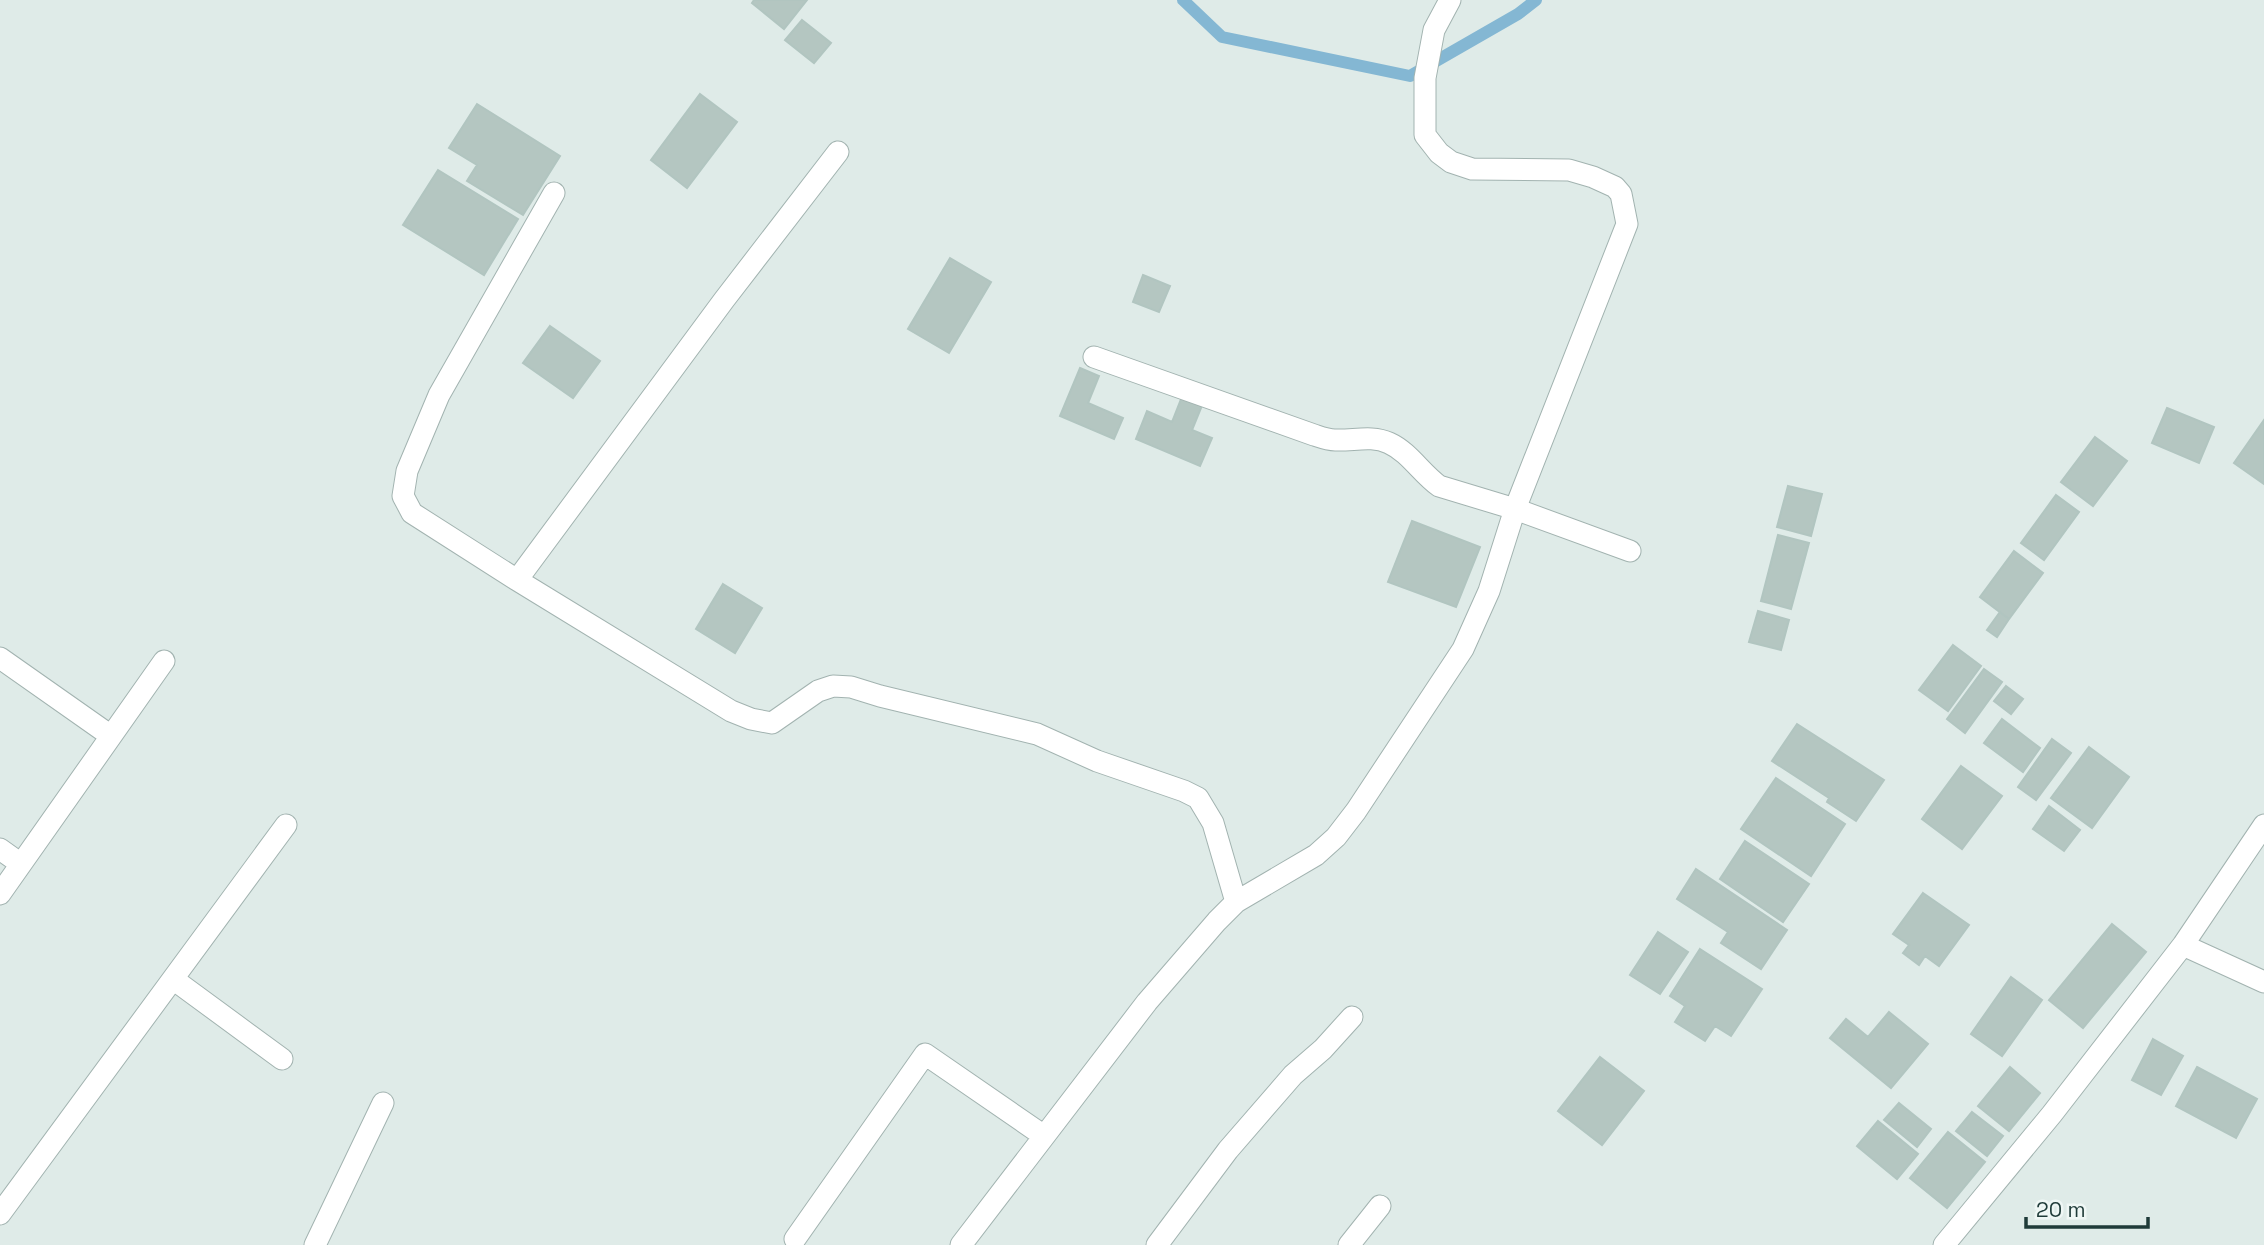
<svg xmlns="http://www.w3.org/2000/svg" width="2264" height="1245" font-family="'Space Grotesk',sans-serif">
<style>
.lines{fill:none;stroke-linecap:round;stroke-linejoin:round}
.stream{stroke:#84b7d3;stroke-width:12}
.building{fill:#b4c6c1;stroke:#b1c5c0;stroke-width:2}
.minor-casing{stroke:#a2b3b0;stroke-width:23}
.minor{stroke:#fff;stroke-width:21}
</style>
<rect width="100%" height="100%" fill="#dfebe8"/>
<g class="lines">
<path class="stream" d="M1183,0L1222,37L1410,76L1518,14L1536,0"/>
</g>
<path class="building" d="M754,0H807L784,29L752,3Z
M802,20L831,43L814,63L785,40Z
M700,94L737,122L687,188L651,160Z
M477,104L560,156L523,215L467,181L477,165L449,148Z
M438,170L518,219L484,275L403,225Z
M950,258L991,282L949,353L908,329Z
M1143,275L1170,286L1159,312L1133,302Z
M550,326L600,361L573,398L523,363Z
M1080,368L1099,376L1088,403L1123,418L1114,439L1060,416Z
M1183,394L1203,403L1192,430L1212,438L1200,466L1136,439L1147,411L1172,422Z
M2167,408L2214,427L2199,463L2152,443Z
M2264,420V484L2234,463Z
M2095,437L2127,461L2093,506L2061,482Z
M1788,486L1822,494L1811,536L1777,527Z
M2056,495L2079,512L2044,560L2021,543Z
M1412,521L1480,547L1456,607L1388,582Z
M1778,535L1809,543L1791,609L1761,601Z
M2014,551L2043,573L2009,619L1980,597Z
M723,584L762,608L735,653L696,629Z
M1758,611L1789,620L1781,650L1749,642Z
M2000,612L2009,619L1997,637L1987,630Z
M1953,645L1981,666L1948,711L1919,690Z
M1984,669L2002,682L1965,733L1947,719Z
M2006,686L2023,699L2011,714L1994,701Z
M2002,719L2040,748L2023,772L1984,743Z
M1797,724L1884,780L1856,821L1827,802L1829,798L1772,761Z
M2052,739L2071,753L2036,800L2018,787Z
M2089,747L2129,777L2092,828L2051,798Z
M1961,766L2002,796L1962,849L1922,819Z
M1776,778L1845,824L1811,876L1741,829Z
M2049,806L2080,830L2064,851L2033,829Z
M1745,841L1809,884L1783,922L1720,879Z
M1696,869L1787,930L1761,969L1721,943L1728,932L1677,899Z
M1923,893L1969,925L1939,966L1925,956L1919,965L1903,953L1909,945L1893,934Z
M2112,924L2146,952L2083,1028L2049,1000Z
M1658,932L1688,952L1660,994L1630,975Z
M1700,949L1762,989L1731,1036L1715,1026L1705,1041L1675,1022L1685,1006L1670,996Z
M2011,977L2042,1000L2002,1056L1971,1034Z
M1889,1012L1928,1044L1891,1088L1830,1038L1846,1019L1868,1037Z
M2153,1039L2183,1056L2161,1095L2132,1080Z
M1600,1057L1644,1091L1602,1145L1558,1111Z
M2010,1067L2040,1093L2009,1131L1978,1106Z
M2197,1067L2257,1099L2236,1138L2176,1106Z
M1899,1103L1931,1129L1917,1147L1884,1120Z
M1972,1112L2003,1136L1987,1156L1956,1131Z
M1878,1121L1918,1154L1897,1179L1857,1146Z
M1948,1132L1985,1162L1947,1208L1910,1178Z"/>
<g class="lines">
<defs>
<path id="minor" d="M554,193L439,395L407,471L403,496L412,513L517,580L731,711L751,719L772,723L818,691L833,686L851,687L880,696L1037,734L1097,761L1184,791L1198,798L1213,823L1236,902
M1094,357L1314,435C1320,437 1328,440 1335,440C1353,441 1372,435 1389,443C1409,452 1421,473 1439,486L1515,509L1630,551
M517,580L724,300L838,152
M0,658L111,736
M0,849L21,864
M0,894L164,661
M2183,945L2264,982
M173,979L282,1059
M0,1214L286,825
M795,1239L925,1054L1044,1136
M315,1245L383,1103
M961,1245L1147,1002L1217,921L1236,902L1316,855L1336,837L1356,811L1463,649L1489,591L1515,509L1627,224L1621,194L1615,187L1593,177L1569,170L1472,169L1451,162L1439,153L1425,135V78L1434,30L1450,0
M1157,1245L1228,1150L1293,1075L1323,1049L1352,1017
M1349,1245L1380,1206
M1944,1245L2052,1114L2183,945L2264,825"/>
</defs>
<use href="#minor" class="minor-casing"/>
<use href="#minor" class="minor"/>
</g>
<path d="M2026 1217v10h122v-10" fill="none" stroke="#1f3b39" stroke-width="3.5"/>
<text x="2036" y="1217" font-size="21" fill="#1f3b39" stroke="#eff7f5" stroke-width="5" paint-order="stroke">20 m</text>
</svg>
